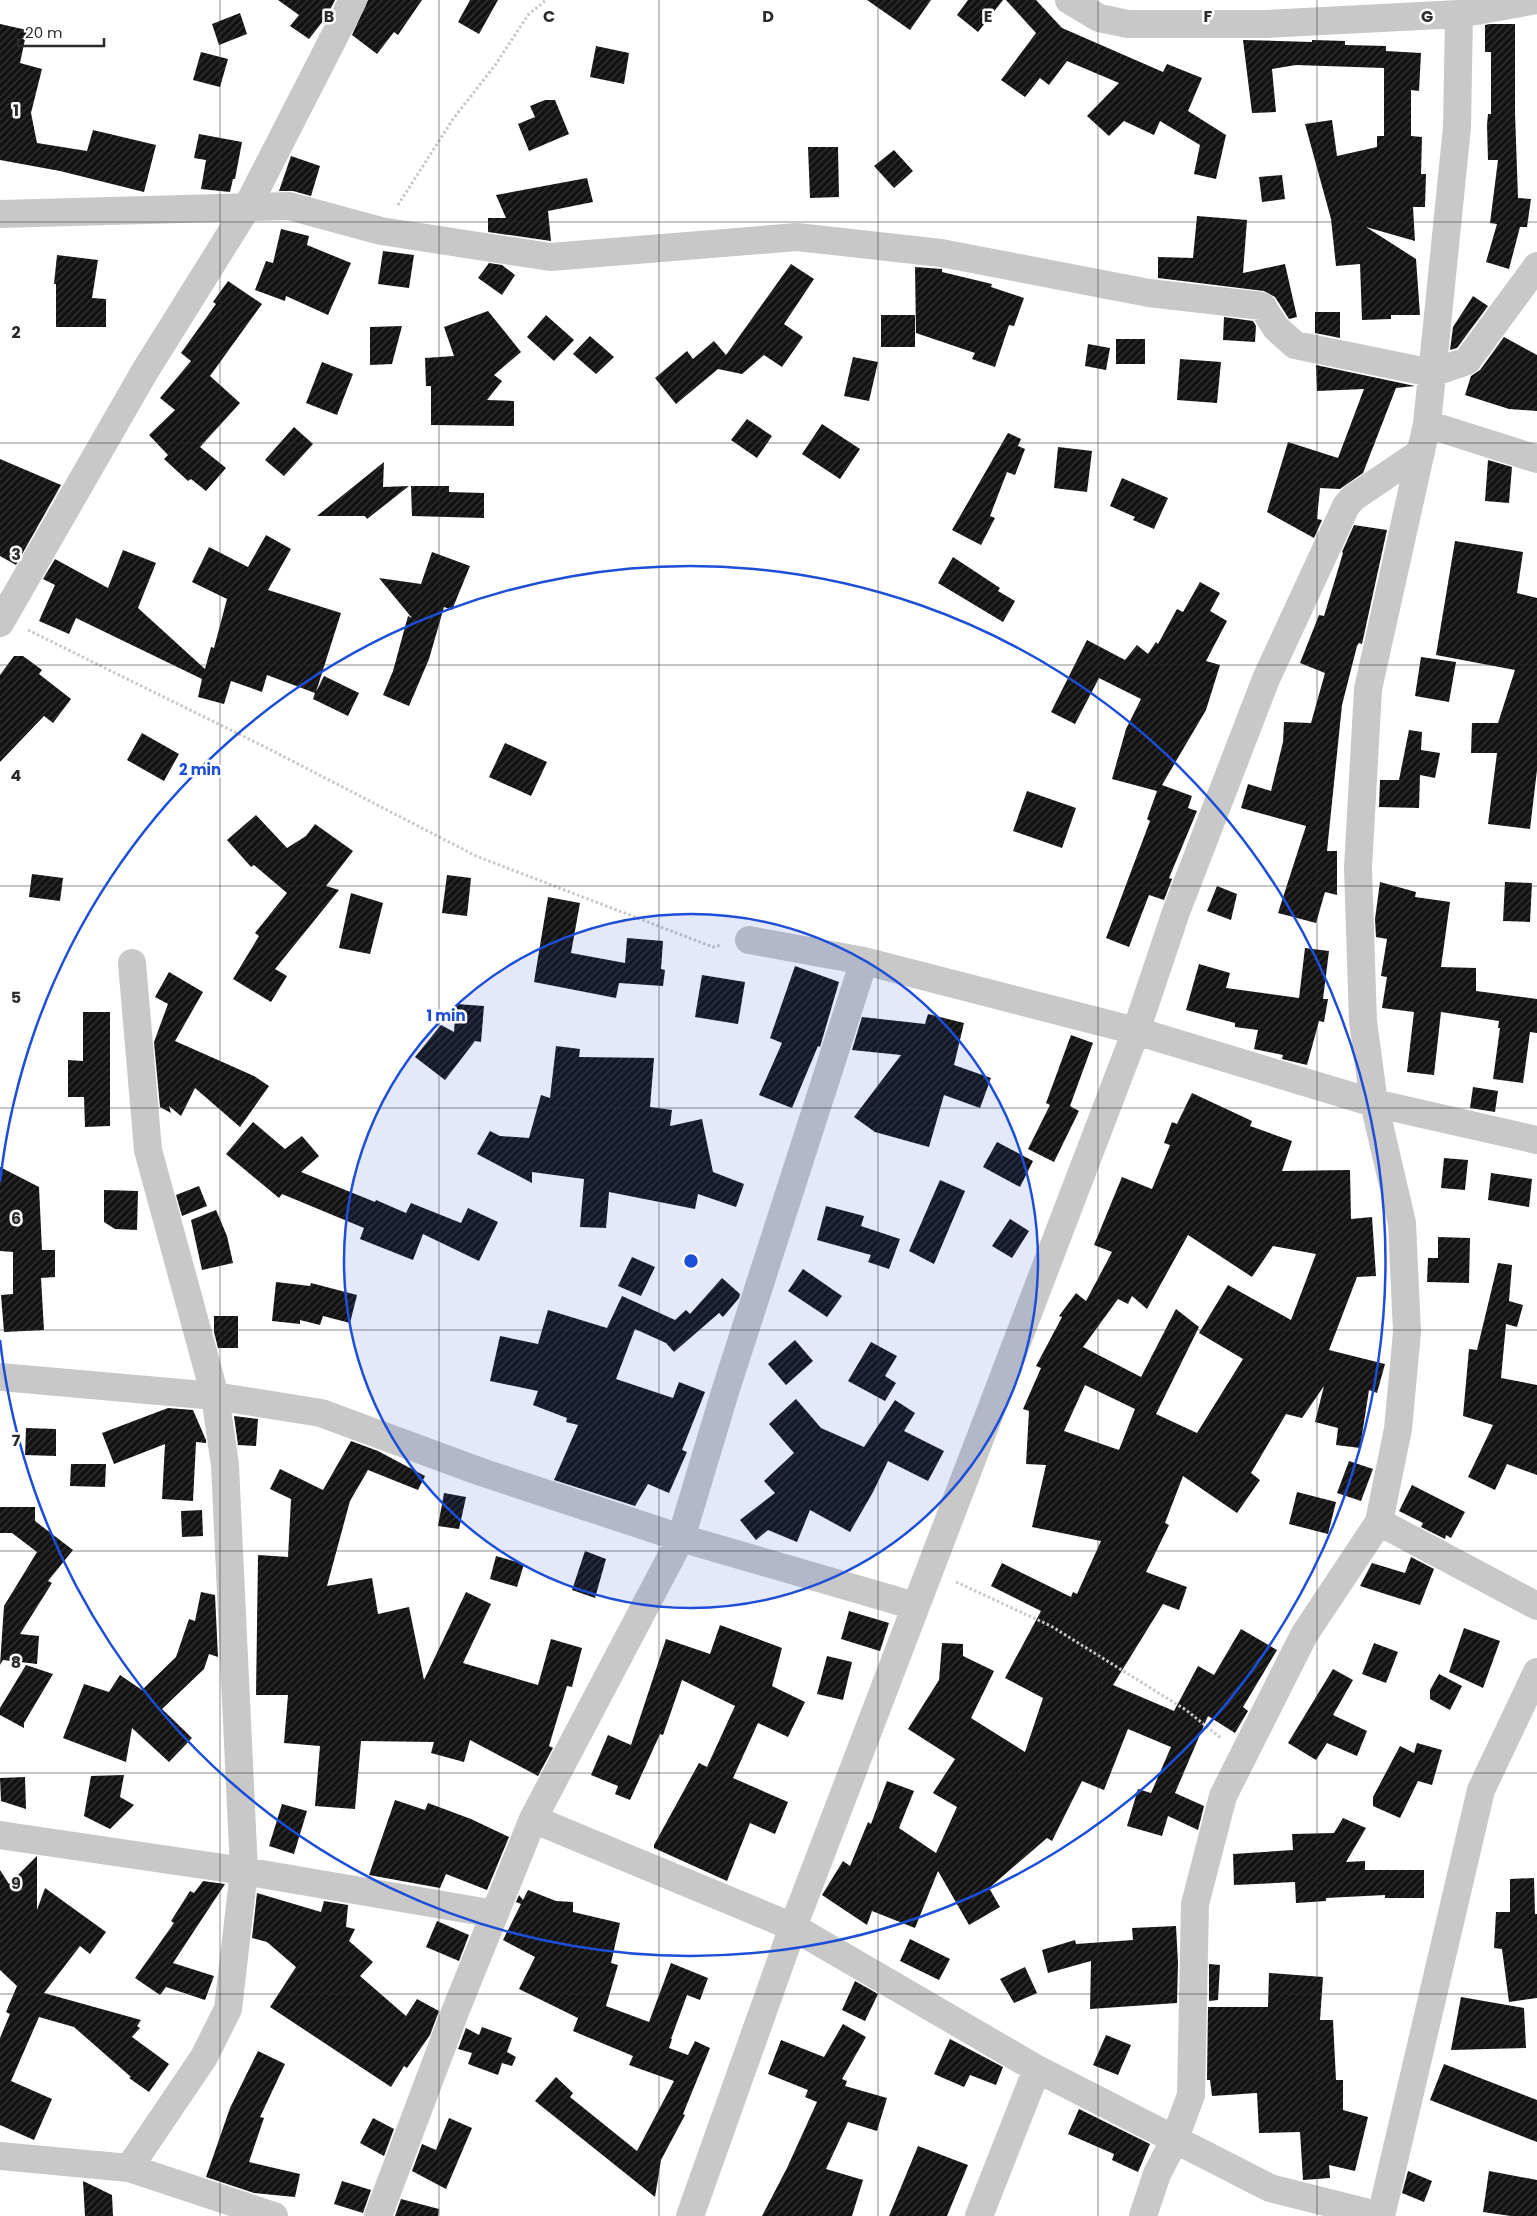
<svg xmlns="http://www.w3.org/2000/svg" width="1537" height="2216" font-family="Poppins,sans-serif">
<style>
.building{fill:url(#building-hatch);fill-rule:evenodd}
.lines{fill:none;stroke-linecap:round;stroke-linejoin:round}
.path{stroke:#c8c8c8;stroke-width:3;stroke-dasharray:2.5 2.5;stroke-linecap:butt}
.minor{stroke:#c8c8c8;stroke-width:28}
.grid{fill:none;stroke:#2b2b2b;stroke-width:1;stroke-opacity:0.55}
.ring{fill:none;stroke:#1d4ed8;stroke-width:2.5}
.grid-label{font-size:16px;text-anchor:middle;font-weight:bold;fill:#2b2b2b;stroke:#fff;stroke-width:5;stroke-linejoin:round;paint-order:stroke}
.centre{fill:#1d4ed8;stroke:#fff;stroke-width:2.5}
.ring-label{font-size:15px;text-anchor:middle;font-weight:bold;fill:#1d4ed8;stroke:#fff;stroke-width:5;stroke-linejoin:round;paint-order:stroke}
</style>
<defs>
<pattern id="building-hatch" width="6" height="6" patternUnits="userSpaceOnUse" patternTransform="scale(1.25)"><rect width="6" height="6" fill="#121212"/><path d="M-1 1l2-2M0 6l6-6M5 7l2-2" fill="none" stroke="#353535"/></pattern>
</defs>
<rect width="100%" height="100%" fill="#fff"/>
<path class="building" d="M278,0H335L327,16L309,39L290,26L299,15Z
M368,0H422L398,35L394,32L377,54L352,35Z
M470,0H498L479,34L458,22Z
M867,0H931L910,30Z
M968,0H1003L978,32L957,15Z
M1006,0H1036L1062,28L1163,72L1167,64L1202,78L1188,111L1226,135L1216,179L1194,174L1200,145L1160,121L1154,135L1124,121L1109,136L1087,116L1119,83L1067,61L1049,85L1040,78L1025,97L1001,80L1036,33Z
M240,13L247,34L219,45L212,24Z
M0,24L27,30L20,63L42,69L31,113L37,143L87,151L93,130L156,145L144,192L60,171L0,160Z
M1490,24H1515V113L1518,198L1531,199L1527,227H1520L1509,269L1486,262L1497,224L1490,223L1498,160H1488L1487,125L1488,114H1491V52H1485V25Z
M1243,40L1312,42V40L1345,41V45L1386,46V51L1421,53L1419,91L1411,90V136L1422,137L1421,174H1426L1425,207H1413L1415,241L1366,227L1416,259L1420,315H1391V319L1362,320L1360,264L1336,266L1331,219L1305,124L1332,120L1337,156L1377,147V136H1384V68L1296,65L1272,69L1276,112L1252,113Z
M596,46L629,53L624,84L590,77Z
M201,52L228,59L220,87L193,80Z
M545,100H555L569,134L529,151L518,124L535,117L530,106Z
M199,134L242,142L235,179H233L230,192L201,189L206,160L194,158Z
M808,147H838L839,197L810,198Z
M894,150L913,171L894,188L874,166Z
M291,156L320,166L311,196L293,191H279Z
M1282,175L1285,199L1262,202L1259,177Z
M587,178L593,202L548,211L551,241L488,232V218H506L496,195Z
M1197,216L1247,220L1243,273L1285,264L1297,317L1289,319L1275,297L1264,291L1158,278V257L1193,258Z
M281,229L309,236L307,245L351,263L328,315L286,296L285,301L255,290L266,261L273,263Z
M383,251L414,255L409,288L378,284Z
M57,255L98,260L92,298L106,299V327H56V284H54Z
M489,263L502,265L515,275L502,295L478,278Z
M791,264L814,279L784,324L803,337L782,367L764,355L742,374L718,369L676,404L655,378L687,351L693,359L714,341L726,355Z
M915,267L942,269V272L992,284L991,287L1024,298L1014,326L1009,325L995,367L972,359L975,353L916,333Z
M228,281L262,304L210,376L240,403L200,447L226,468L206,491L191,479L188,481L164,459L168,455L149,435L175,410L160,398L191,361L181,353L216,304L213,302Z
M1473,296L1488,306L1457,348L1450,350L1453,327Z
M488,311L521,352L494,375L502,381L487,400L514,401V426L431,425V386H426L425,358L454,356L444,327Z
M1315,312H1340V338L1315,333Z
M546,315L574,340L554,361L527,337Z
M881,315H915V347H881Z
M1224,317L1253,321L1256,326L1255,342L1223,340Z
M402,326L392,364L370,365V327Z
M590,336L614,357L596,374L573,354Z
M1504,337L1537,355V411L1509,409L1465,395L1471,376L1480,370Z
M1116,339H1145V364H1116Z
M1088,344L1110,348L1106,370L1085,366Z
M853,357L878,362L869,401L844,396Z
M1180,359L1221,362L1217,403L1177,400Z
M322,362L353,374L337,415L306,403Z
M1316,365L1415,386L1396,388L1363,473L1340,489L1320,488L1317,519L1322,520L1314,538L1267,512L1288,442L1338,458L1364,389L1317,391Z
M747,419L772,436L757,458L731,440Z
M822,424L860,449L840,479L802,454Z
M294,427L313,444L284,476L265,460Z
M1008,433L1021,439L1018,446L1025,449L1015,475L1007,472L990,516L995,518L981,545L952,530Z
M1058,447L1092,451L1087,492L1054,488Z
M0,459L61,485L16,565L0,556Z
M1488,460L1512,467L1509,503L1485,501Z
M384,462L383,487L409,486L367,519L365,516H317Z
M1122,478L1168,498L1154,529L1133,520L1135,517L1110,506Z
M411,486H449V492L484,493V518L412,516Z
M1354,525L1387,530L1362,644L1359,643L1357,646L1342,705L1327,851H1337V895L1325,892L1316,923L1278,913L1306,826L1241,808L1248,784L1271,791L1283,742L1284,722L1311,723L1325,673L1300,663L1319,615L1324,616L1343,553L1342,552Z
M266,535L291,549L268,590L341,613L316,692L324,676L359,693L348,716L313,699L315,693L267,675L262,692L231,681L224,704L198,697L202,679L76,618L69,634L39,621L55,585L43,579L55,559L108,588L123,550L156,563L138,608L205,669L211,647L214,648L227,599L192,582L209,547L248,567Z
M1455,541L1523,552L1517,593L1537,598V770L1530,829L1488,824L1497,753H1471L1472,723H1498L1515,670L1436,655Z
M432,552L470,566L452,610L444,607L429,659L409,706L383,695L393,671L408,616L412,618L379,578L421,584Z
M953,557L1000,588L998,591L1015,601L1003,622L938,583Z
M1200,582L1220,593L1210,611L1227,621L1206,661L1220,665L1206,710L1162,785L1192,796L1188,808L1197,811L1169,878L1172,879L1164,900L1149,895L1129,947L1106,938L1150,821L1147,819L1157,791L1112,779L1126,729L1141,699L1099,678L1075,724L1051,712L1087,640L1125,660L1137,645L1148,654L1156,642L1158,644L1177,609L1183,612Z
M14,656H23L42,670L39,674L71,699L53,723L44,716L0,762V675Z
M1421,657L1456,662L1449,702L1415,696Z
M1409,730L1422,732L1421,750L1440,753L1435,778L1420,775L1419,808L1379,807L1380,780H1399Z
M142,733L179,754L164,781L127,760Z
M505,743L547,762L531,796L489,777Z
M1027,791L1076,808L1062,848L1013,831Z
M256,815L287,848L306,836L315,824L353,851L326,886L339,890L275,969L287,976L271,1002L233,979L259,936L255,933L287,893L254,865L251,867L227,840Z
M32,874L63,878L60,901L29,897Z
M447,875L471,878L467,916L442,913Z
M1380,882L1416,892L1415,897L1450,902L1441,967L1476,968V991L1537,999V1033L1530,1032L1523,1083L1493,1079L1500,1028H1498L1499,1021L1441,1012L1434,1075L1407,1072L1414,1012L1382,1008L1387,977L1381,976L1387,939L1376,937L1375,919Z
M1505,882L1532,883L1530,922L1503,921Z
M1217,886L1237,894L1231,920L1207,911Z
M351,893L383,903L370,954L339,948Z
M548,897L580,903L571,953L625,963L627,938L663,941L661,969L665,970L663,986L619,983L616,998L534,982Z
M1305,948L1329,951L1323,999H1328L1324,1022L1319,1021L1307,1065L1282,1059L1283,1055L1254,1049L1258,1030L1235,1027V1023L1186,1010L1199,964L1230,973L1226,988L1299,998Z
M795,966L839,982L820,1047L818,1046L792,1108L759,1095L782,1043L770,1038Z
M169,972L203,992L175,1041L254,1076L269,1086L240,1127L195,1088L181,1116L169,1106L171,1113L160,1107L154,1042L168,1004L155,997Z
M702,975L745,982L738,1024L695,1017Z
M456,1004L484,1006L481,1042L475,1041L445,1080L415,1057L441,1025L454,1032Z
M83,1012H110V1126L85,1127L84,1097H68V1060L83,1061Z
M928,1014L964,1023L954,1065L991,1078L980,1108L944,1095L929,1147L875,1132L854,1117L901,1055L852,1050L862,1017L925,1024Z
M1071,1035L1093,1043L1070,1106L1079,1111L1054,1162L1028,1149L1050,1105L1046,1103Z
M556,1046L580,1049L579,1057L654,1058L650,1107L672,1110L670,1126L702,1119L713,1172L744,1184L736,1207L698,1194L695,1209L609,1192L606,1228L580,1227L584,1179L532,1172V1183L477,1154L490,1131L500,1136L529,1138L541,1095L550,1098Z
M1473,1087L1498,1091L1495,1112L1470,1108Z
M1192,1093L1252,1121L1250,1126L1292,1141L1282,1171L1350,1170L1351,1219L1372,1217L1376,1276L1357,1277L1329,1350L1385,1364L1377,1393L1369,1390L1360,1448L1336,1445L1338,1428L1315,1422L1324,1386L1302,1418L1286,1414L1251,1473L1260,1480L1237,1513L1183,1476L1165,1523L1169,1525L1146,1572L1187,1587L1179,1610L1163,1604L1113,1685L1174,1711L1198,1666L1214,1675L1241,1629L1277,1650L1243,1707L1248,1711L1235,1733L1208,1716L1175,1793L1204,1806L1198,1830L1168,1816L1162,1836L1127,1826L1138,1789L1151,1793L1171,1747L1128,1729L1104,1790L1082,1781L1052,1841L1047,1838L989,1888L1000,1907L969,1925L938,1871L915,1928L872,1911L867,1925L822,1895L843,1861L850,1866L868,1822L871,1824L887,1781L914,1791L899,1828L936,1853L957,1807L933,1793L955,1759L908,1729L939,1680L942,1643L963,1644V1656L994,1671L971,1718L1025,1752L1043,1698L1005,1678L1041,1611L991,1586L1002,1563L1071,1597L1073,1592L1077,1594L1101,1541L1032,1527L1046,1465L1026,1464L1029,1411L1023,1409L1041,1368L1036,1366L1062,1317L1059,1316L1076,1293L1086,1301L1112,1252L1094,1245L1122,1177L1152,1189L1170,1145L1164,1143L1172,1122L1177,1124ZM1188,1235L1252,1277L1273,1246L1316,1254L1291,1320L1228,1285L1199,1333L1243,1359L1197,1433L1156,1414L1199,1327L1176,1309L1141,1377L1083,1347L1118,1299L1128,1304L1132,1296L1147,1309ZM1085,1385L1135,1409L1119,1450L1064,1431Z
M253,1122L285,1149L302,1136L319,1156L301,1172L375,1202L376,1200L406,1213L411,1203L461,1223L468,1208L498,1222L479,1261L423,1234L413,1260L360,1239L364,1228L282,1194L279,1198L226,1154Z
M997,1142L1033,1161L1020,1187L983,1167Z
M1444,1158L1468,1160L1465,1190L1441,1188Z
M0,1167L39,1187L42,1250H55V1277L41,1278L44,1330L4,1332L1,1295L13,1294V1252L0,1251Z
M1491,1173L1532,1179L1529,1207L1488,1200Z
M940,1180L965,1191L934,1264L909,1251Z
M199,1186L207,1206L182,1216L176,1195Z
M104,1190L138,1191L137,1230L115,1229L104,1222Z
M826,1206L864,1216L861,1226L900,1239L889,1269L868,1262L871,1255L817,1240Z
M216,1210L227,1236L233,1263L202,1270L191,1220Z
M1010,1219L1029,1231L1012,1258L992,1246Z
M1438,1237L1470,1238L1469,1283L1427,1282L1428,1258H1438Z
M632,1257L655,1267L641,1296L618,1286Z
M1498,1263L1512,1265L1509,1301L1523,1305L1517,1327L1506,1324L1501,1378L1537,1385V1475L1507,1464L1495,1490L1468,1477L1493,1425L1463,1416L1469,1349L1477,1350Z
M803,1269L842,1296L827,1317L788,1291Z
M722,1278L740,1294L739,1298L723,1317L719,1313L674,1352L666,1343L635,1329L616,1379L673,1398L679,1382L705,1392L682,1450L687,1452L669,1493L648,1484L635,1506L554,1480L578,1425L566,1422L567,1418L533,1405L538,1391L490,1381L500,1336L538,1344L548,1310L607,1328L622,1296L675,1320L686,1310L690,1314Z
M276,1282L310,1286L311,1283L357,1295L350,1323L323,1316L320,1325L300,1320V1324L272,1321Z
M214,1316H238V1348H218L214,1332Z
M795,1340L813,1361L786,1385L768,1364Z
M871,1342L897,1356L885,1376L896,1383L885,1401L848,1381Z
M796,1399L821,1428L864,1447L895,1400L915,1413L904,1431L944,1451L928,1481L888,1461L873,1492L850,1532L810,1510L797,1542L768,1530L756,1540L740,1520L775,1493L764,1481L794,1453L769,1424Z
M168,1408L193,1410L206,1440V1443L196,1442L193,1501L162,1499L165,1444L114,1464L102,1433Z
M234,1416L258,1419L256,1446L238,1445Z
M26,1428L56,1429V1456L25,1455Z
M351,1441L378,1451L425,1476L418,1490L368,1470L350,1501L327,1586L372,1578L378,1614L409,1607L424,1680L466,1592L491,1604L463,1663L538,1685L551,1639L582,1648L572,1687L567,1686L549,1746L553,1748L538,1776L470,1740L464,1762L431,1753L434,1742L361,1741L355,1809L315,1806L320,1746L284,1743L288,1695H256L258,1555L288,1557L291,1499L270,1489L280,1469L323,1490Z
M1349,1461L1373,1469L1361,1501L1337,1493Z
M71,1464H106L105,1487L70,1486Z
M1412,1485L1465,1512L1451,1538L1446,1535L1445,1539L1421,1527L1423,1523L1399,1511Z
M1297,1492L1336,1502L1328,1534L1289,1524Z
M444,1493L466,1497L459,1529L438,1526Z
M0,1507H35V1521L73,1550L48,1581L52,1583L20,1634L39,1636L37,1664L3,1660L0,1665L4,1606L37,1552L12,1533H0Z
M202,1510L203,1536L182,1537L181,1511Z
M585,1551L606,1559L595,1598L572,1590Z
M496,1556L524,1564L517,1587L490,1579Z
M1411,1557L1434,1569L1420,1605L1360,1586L1372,1563L1405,1573Z
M201,1592L215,1595L218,1657L209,1654L204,1669L162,1709L192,1738L169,1762L132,1728L126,1762L63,1738L84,1684L109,1692L120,1675L142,1690L176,1657L189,1619L195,1621Z
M849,1611L889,1623L880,1651L841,1639Z
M720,1625L782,1648L772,1686L805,1702L788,1737L758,1723L733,1778L788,1802L775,1834L750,1823L727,1881L654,1848V1845L699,1763L707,1767L735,1706L682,1680L663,1735L660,1734L630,1800L615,1794L618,1786L591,1775L608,1735L631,1745L666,1639L710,1654Z
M1464,1628L1500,1641L1483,1688L1449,1672Z
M1374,1643L1398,1652L1386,1683L1362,1674Z
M827,1656L852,1662L843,1700L817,1694Z
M26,1665L53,1674L24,1723V1728L0,1715V1708Z
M1333,1669L1353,1680L1333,1715L1367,1731L1357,1756L1327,1743L1316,1760L1288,1743Z
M1439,1674L1462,1686L1450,1710L1430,1699V1690Z
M1417,1743L1442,1750L1432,1785L1418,1781L1400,1818L1373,1806V1797L1400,1746L1414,1753Z
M124,1775L120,1797L134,1805L110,1829L84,1816L91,1776Z
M25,1777L26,1809L1,1801L0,1778Z
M395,1800L425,1810L428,1803L471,1819L509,1837L487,1890L446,1874L440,1888L369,1875Z
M282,1804L307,1811L294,1854L269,1846Z
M1343,1818L1366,1828L1346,1862L1365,1861V1870H1424V1898H1385V1895L1326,1898V1901L1296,1903L1295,1882L1234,1885L1233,1854L1293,1850L1292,1834L1334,1833Z
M37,1856V1910L45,1888L106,1932L90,1954L80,1946L44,1993L141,2020L137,2026L140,2028L132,2037L169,2064L149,2092L129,2078L131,2077L74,2027L39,2017L11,2081L52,2099L34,2140L0,2125V2038L10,2014L6,2012L17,1986L0,1970V1870L9,1884Z
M1534,1878L1535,1914H1537V1998L1509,2002L1502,1949L1494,1948L1496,1912H1510V1879Z
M203,1881L225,1884L173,1963L214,1976L205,2000L166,1987L160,1995L135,1978L174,1923L171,1921L190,1891L194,1893Z
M528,1890L556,1901L573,1902V1912L620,1923L611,1963L618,1965L606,2006L649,2022L671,1963L708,1978L700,2000L687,1995L671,2039H672L669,2048L688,2055L695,2041L710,2048L683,2114L685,2115L661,2160L655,2197L535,2101L556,2077L573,2093L570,2097L637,2151L674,2081L629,2065L633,2056L573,2031L578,2018L519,1989L535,1957L503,1940L521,1904L516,1902L519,1895L523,1900Z
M257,1893L321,1912L324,1901L348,1905L346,1927L355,1929L349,1941L373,1962L360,1976L406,2016L417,1999L439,2011L430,2035L407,2068L404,2066L391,2087L270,2007L296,1967L267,1942L252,1938Z
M437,1921L469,1935L459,1961L426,1947Z
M1176,1926L1178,1963L1177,2003L1090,2009L1091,1961L1048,1973L1042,1950L1075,1940L1076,1944L1133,1940L1132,1928Z
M910,1939L950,1959L939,1980L900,1961Z
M1209,1964L1220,1965L1218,2000L1209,2001Z
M1025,1967L1037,1993L1014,2003L1000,1979Z
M1269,1973L1323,1977L1320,2020H1333L1336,2080H1343V2110L1368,2117L1355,2171L1329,2165L1330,2178L1303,2180L1300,2132L1259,2133L1257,2093L1212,2096L1210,2080H1207L1208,2007H1268Z
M855,1981L878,1994L865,2021L842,2010Z
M1461,1997L1524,2008L1526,2048L1451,2050Z
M843,2024L866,2037L842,2079L847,2081L845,2086L887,2098L877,2131L848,2122L826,2169L863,2180L852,2216H762L787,2168L817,2102L805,2097L808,2090L768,2074L781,2040L824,2057Z
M482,2027L512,2038L507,2052L516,2057L512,2066L502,2063L498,2075L468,2064L472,2053L458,2049L466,2028L479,2035Z
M1106,2035L1131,2045L1118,2075L1093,2065Z
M950,2039L1003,2067L996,2085L970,2075L964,2087L934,2074Z
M258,2051L285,2064L260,2117L264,2118L249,2162L300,2174L295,2197L254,2193L206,2177L230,2108Z
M1444,2064L1537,2100V2142L1430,2100Z
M1079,2109L1150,2144L1138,2172L1112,2160L1114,2154L1068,2134Z
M373,2118L394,2129L384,2156L360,2143Z
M449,2118L472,2128L446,2189L412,2171L422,2144L436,2150Z
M918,2146L968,2165L947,2216H889Z
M1408,2171L1432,2181L1424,2202L1402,2193Z
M1489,2171L1537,2180V2216H1511L1483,2212Z
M83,2181L112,2195L113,2216H85Z
M342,2181L371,2190L363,2213L334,2204Z
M401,2199L439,2209L438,2216H395Z"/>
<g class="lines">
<path class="path" d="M398,205L453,119L496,64L528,15L546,0
M28,630L269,749L476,856L713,947L721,945
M956,1582L1051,1626L1186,1710L1221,1738"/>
<path class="minor" d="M1069,0L1099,18L1128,24H1266L1459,14L1537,0
M0,214L289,206L381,231L550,257L797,237L941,253L1149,293L1262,306L1276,328L1295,345L1432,373L1467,361L1537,266
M1427,424L1537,459
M0,623L145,371L246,209L353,0
M749,940L864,961L1136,1031L1374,1103L1537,1140
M0,1377L215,1396L321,1413L481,1472L681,1538L915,1606
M1379,1522L1537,1606
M533,1819L793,1927L1037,2069L1270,2188L1381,2216
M0,1835L244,1871L495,1914
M0,2156L129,2168L274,2216
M129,2168L204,2057L228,2009L244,1871L225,1465L215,1396L148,1150L132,963
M378,2216L455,2012L533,1819L681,1538L725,1392L864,961
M690,2216L793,1927L1136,1031L1176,912L1266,679L1346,506L1353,498L1421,452
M979,2216L1037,2069
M1143,2216L1157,2174L1174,2141L1191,2095L1195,1904L1223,1796L1304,1635L1379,1522L1398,1429L1407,1332L1402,1223L1374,1103L1363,1021L1358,868L1368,689L1427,424L1457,127L1459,14
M1381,2216L1481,1790L1537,1672"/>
</g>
<path class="grid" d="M220,0V2216M439,0V2216M659,0V2216M878,0V2216M1098,0V2216M1317,0V2216M0,222H1537M0,443H1537M0,665H1537M0,886H1537M0,1108H1537M0,1330H1537M0,1551H1537M0,1773H1537M0,1994H1537"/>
<circle cx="691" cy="1261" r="347" fill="#1d4ed8" fill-opacity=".12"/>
<g class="ring">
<circle cx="691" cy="1261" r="347"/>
<path d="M0 1182A695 695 0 1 1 0 1340"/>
</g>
<g class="grid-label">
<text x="329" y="22">B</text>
<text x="549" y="22">C</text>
<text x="768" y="22">D</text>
<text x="988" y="22">E</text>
<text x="1208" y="22">F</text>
<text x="1427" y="22">G</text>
<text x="16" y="116">1</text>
<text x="16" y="338">2</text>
<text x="16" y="560">3</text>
<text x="16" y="781">4</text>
<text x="16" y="1003">5</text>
<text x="16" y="1224">6</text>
<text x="16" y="1446">7</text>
<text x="16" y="1668">8</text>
<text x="16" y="1889">9</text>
</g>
<circle cx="691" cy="1261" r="8" class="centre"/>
<g class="ring-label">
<text x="200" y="775">2 min</text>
<text x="446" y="1021">1 min</text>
</g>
<path d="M18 38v8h86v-8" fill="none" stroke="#2b2b2b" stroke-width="2.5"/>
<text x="25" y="38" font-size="15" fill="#2b2b2b" stroke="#ffffff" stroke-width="4" paint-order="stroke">20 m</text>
</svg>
